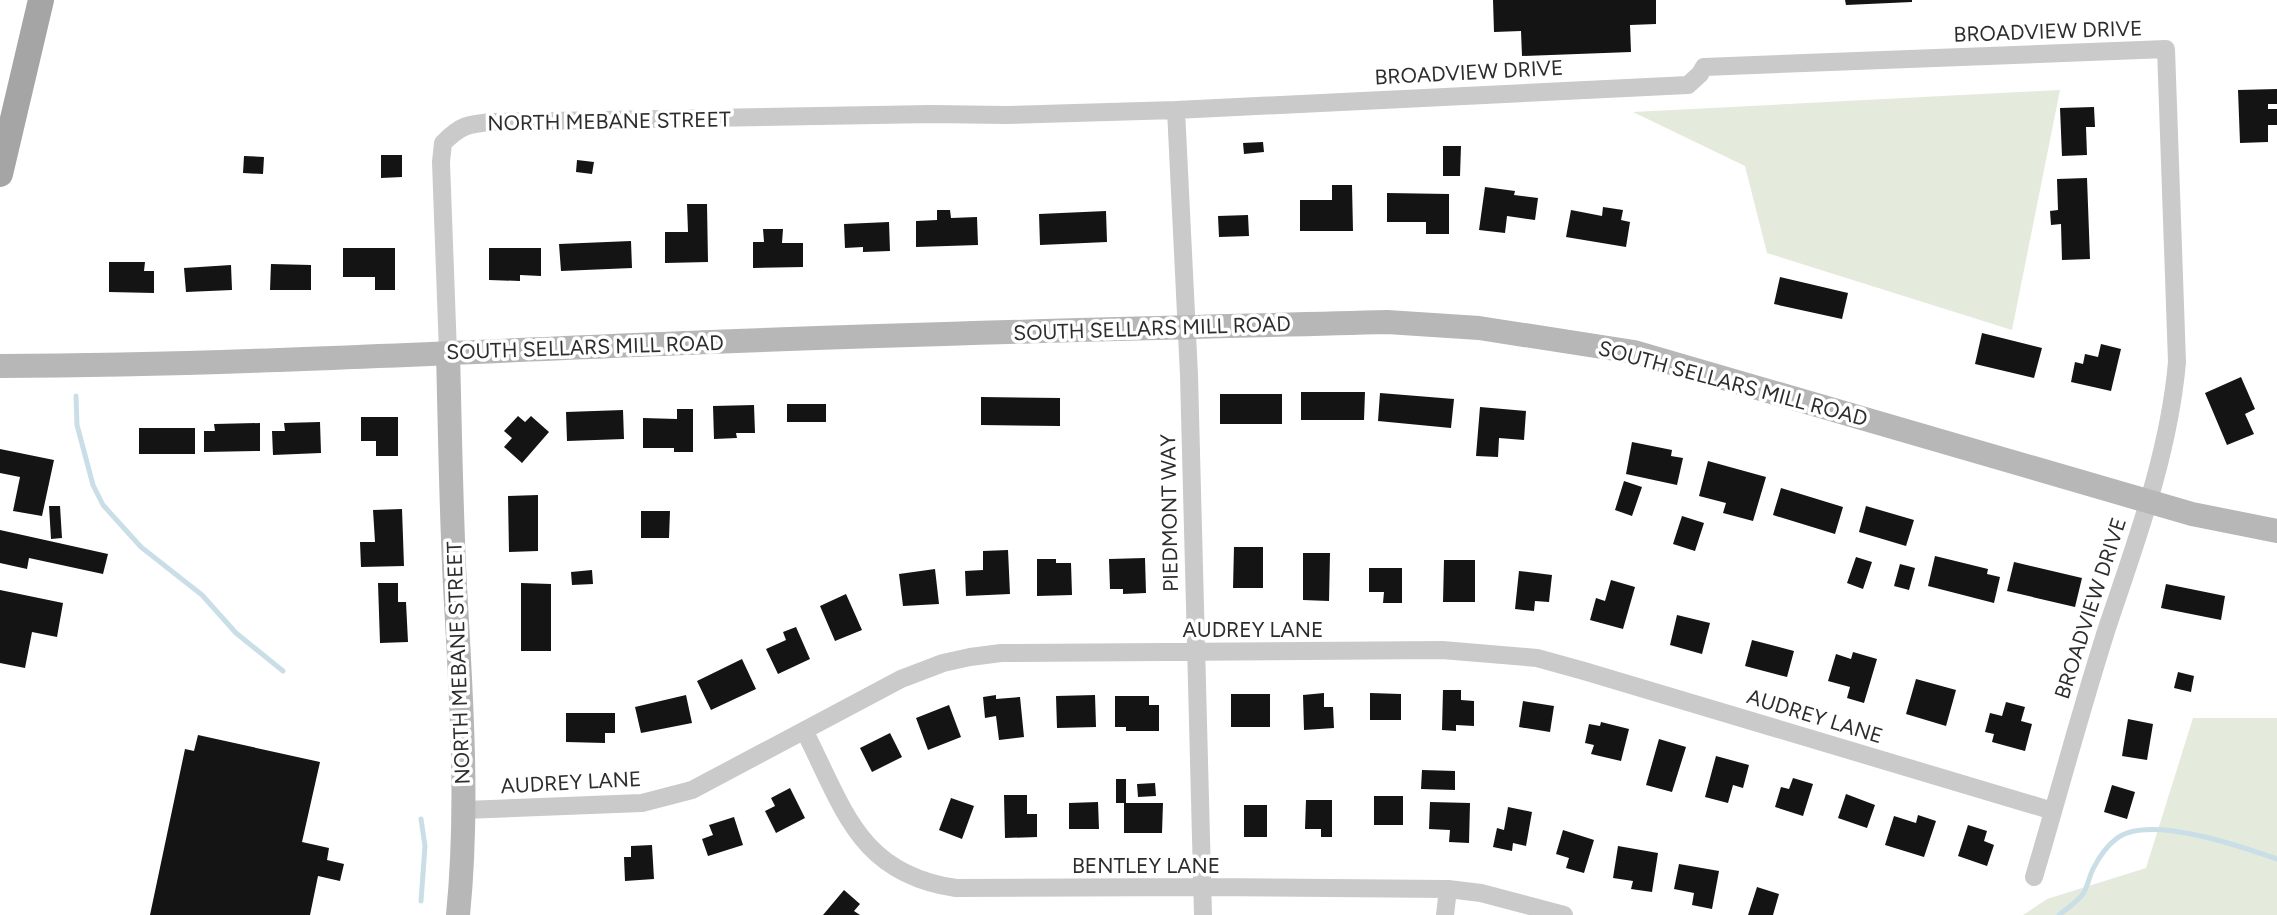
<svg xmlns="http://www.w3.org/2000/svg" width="2277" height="915" font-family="Figtree,sans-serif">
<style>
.green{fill:#e4eadc}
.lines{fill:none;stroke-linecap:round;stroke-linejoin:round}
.stream{stroke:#cadee8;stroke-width:5}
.building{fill:#141414}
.street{stroke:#cacaca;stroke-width:18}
.secondary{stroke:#b7b7b7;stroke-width:24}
.primary{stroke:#a5a5a5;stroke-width:26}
.labels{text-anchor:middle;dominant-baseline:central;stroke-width:7;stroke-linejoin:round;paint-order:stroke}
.street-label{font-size:21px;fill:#2d2d2d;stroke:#fff}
</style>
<rect width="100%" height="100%" fill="#fff"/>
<path class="green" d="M2060,90L2012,330L1767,253L1745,166L1633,112Z
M2193,718H2277V915H2023L2047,899L2146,868Z"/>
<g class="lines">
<path class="stream" d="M76,396L77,425L93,485L103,505L141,547L202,595L236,633L283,671
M421,901L425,846L421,819
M2059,915C2068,908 2077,902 2083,894C2088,886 2089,877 2093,869C2098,859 2107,846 2116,839C2147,813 2243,847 2277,859"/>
</g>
<path class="building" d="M1493,0H1656V24L1630,25L1631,52L1522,56L1521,31L1494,32Z
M1845,0H1912V2L1846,5Z
M2277,89V104H2268V109H2277V125H2268V142L2240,143L2238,90Z
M2094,107L2095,127H2086L2087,155L2062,156L2060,108Z
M1263,142L1264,152L1244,154L1243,143Z
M1443,146H1461L1460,176H1443Z
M381,155H402V177L381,178Z
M244,156L264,157L263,174L243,173Z
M577,160L594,162L592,174L576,172Z
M2087,178L2090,259L2062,260L2061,224L2051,225L2050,211L2058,210L2057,179Z
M1332,185H1352L1353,231H1300V200H1332Z
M1485,187L1515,191L1514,195L1538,198L1535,220L1507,216L1505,233L1479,230Z
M1387,193L1449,194V234H1426V222H1387Z
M687,204H707L708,262L665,263V232H688Z
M1603,207L1623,210L1621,220L1630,222L1626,247L1566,237L1571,210L1602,216Z
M937,210H950L951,218L977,217L978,245L916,247V221L937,220Z
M1106,211L1107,242L1040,245L1039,214Z
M1248,215L1249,236L1219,237L1218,216Z
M889,222L890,251L863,252V247L845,248L844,224Z
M763,229H783L782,243H803V267L753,268V242H764Z
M631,241L632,268L561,271L559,244Z
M343,248H395V290H375V277H343Z
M489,248H541V276L520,275V281L489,280Z
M109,262H145L144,271H154V293L109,292Z
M271,264L311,265V290H270Z
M231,265L232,290L186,292L184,268Z
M1780,277L1848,293L1842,319L1774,304Z
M1982,333L2042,348L2034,378L1975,364Z
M2101,344L2121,349L2111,391L2071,382L2075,362L2083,364L2085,354L2098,357Z
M2241,377L2255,409L2245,414L2254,434L2227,445L2205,393Z
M1301,392H1365L1364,420H1301Z
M1380,393L1454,399L1451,428L1378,421Z
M1220,394H1282V424H1220Z
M981,397L1060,398V426L981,425Z
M787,404H826V422H787Z
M754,405L755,433H736L737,438L714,439L713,406Z
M1480,407L1526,411L1524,440L1499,438L1498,457L1476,456Z
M677,409H693V452H674V448H643V418L677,419Z
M623,410L624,439L567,441L566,412Z
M518,416L525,422L531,416L549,432L522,463L504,447L512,438L504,431Z
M361,417H398V456H376V441H361Z
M320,422L321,453L273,455L272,431H285L284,423Z
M260,423V451L204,452V431H215L214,424Z
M139,428H195V454H139Z
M1632,442L1672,450L1671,456L1683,458L1677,485L1626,474Z
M0,449L54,460L42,516L13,511L20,477L0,473Z
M1708,461L1766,477L1753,521L1723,513L1726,503L1699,496Z
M1624,481L1642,487L1632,516L1615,510Z
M1781,488L1843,507L1835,534L1773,515Z
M538,495V551L509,552L508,496Z
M49,506H60L62,538L51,539Z
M1866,506L1914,520L1906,546L1859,532Z
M402,509L404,566L361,567L360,542H375L373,510Z
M641,511H670L669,538H641Z
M1682,516L1704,523L1695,551L1673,544Z
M0,530L108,554L103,574L29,558L27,569L0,563Z
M1234,547H1263V588H1233Z
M1008,550L1010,594L966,596L965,571L983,570V551Z
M1303,553H1330L1329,601L1303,600Z
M1935,556L1988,569L1987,574L2000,577L1994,603L1928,586Z
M1856,557L1872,562L1863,589L1847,583Z
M1145,558L1146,593L1123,594V589H1110L1109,559Z
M1037,559H1056V563H1071L1072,595L1037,596Z
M1444,560H1475V602H1443Z
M2014,562L2082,578L2075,607L2007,591Z
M1900,564L1915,568L1909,590L1894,586Z
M1369,568H1402V603H1383L1384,592H1369Z
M935,569L939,604L903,606L899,574Z
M592,570L593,584L572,585L571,572Z
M1519,571L1552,575L1549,602L1535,601L1534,611L1515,609Z
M1611,580L1635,587L1623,629L1590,620L1596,598L1605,601Z
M378,583H398V602H406L408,642L380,643Z
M521,583L551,584V651H521Z
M2166,584L2225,596L2221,620L2161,608Z
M0,590L63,603L57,637L32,632L25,668L0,663Z
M846,594L862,630L835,641L820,606Z
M1677,615L1710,623L1702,654L1670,645Z
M796,627L810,659L778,674L766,649L786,640L783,632Z
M1752,640L1794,651L1787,677L1745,666Z
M1853,652L1877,659L1864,703L1847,698L1850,687L1828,681L1836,654L1851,659Z
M742,659L756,689L711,710L697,681Z
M2178,672L2194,676L2191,692L2174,688Z
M1916,679L1956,690L1946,726L1906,714Z
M1443,690H1461V700L1474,701V726L1456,725V731L1442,730Z
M1324,693V707H1333L1334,728L1304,730L1303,695Z
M1370,693L1401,694V720H1370Z
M1231,694H1270V727H1231Z
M686,695L692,723L641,733L635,707Z
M996,695V699L1020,697L1024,737L999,740L996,716L985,718L983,697Z
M1095,695L1096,727L1057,728L1056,696Z
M1115,696H1149V705H1159V731H1126V727H1115Z
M1523,701L1554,706L1550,732L1519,727Z
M2006,702L2025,707L2021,721L2032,724L2025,751L1992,742L1994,734L1985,732L1990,713L2002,716Z
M949,705L961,737L928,750L916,718Z
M566,713H615V733H605V743L566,742Z
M2128,719L2153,724L2147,760L2122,756Z
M1601,722L1629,729L1621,761L1591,754L1594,745L1585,743L1589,724L1600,726Z
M890,733L902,757L872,772L860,748Z
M198,735L320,762L302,842L329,848L327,860L344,864L340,881L318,876L310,915H150L185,749L194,751Z
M1659,739L1686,747L1672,792L1646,785Z
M1716,756L1749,765L1743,788L1733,785L1728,803L1705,797Z
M1422,770L1455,771V790L1421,789Z
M1793,778L1813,784L1803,816L1775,807L1781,787L1789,789Z
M1116,779H1126V803H1163L1162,833H1124V803H1116Z
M1155,783L1156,796L1138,797L1137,784Z
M2112,785L2135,792L2127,819L2104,812Z
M790,788L805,818L776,833L765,811L775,806L771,798Z
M1846,794L1875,805L1867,828L1838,818Z
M1004,795H1027V814H1037V837L1005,838Z
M1374,796H1403V825H1374Z
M951,798L974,806L962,839L939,830Z
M1306,800H1332V837H1321V829H1305Z
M1098,802L1099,829H1069V803Z
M1430,802L1470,803L1469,843L1449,842L1450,830L1429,829Z
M1244,805H1267V837H1244Z
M1508,807L1532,812L1526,846L1513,843L1512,851L1493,847L1497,828L1504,830Z
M1918,815L1936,821L1924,857L1885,845L1894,816L1916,823Z
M734,817L743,845L708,856L702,839L713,835L709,825Z
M1968,825L1987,831L1984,841L1994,845L1987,866L1958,856Z
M1563,830L1594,840L1584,873L1566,868L1569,858L1556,854Z
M652,845L654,879L625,881L624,857H631V846Z
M1618,846L1658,853L1652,892L1631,889L1633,881L1613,878Z
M1679,864L1719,871L1712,909L1692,905L1694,893L1674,889Z
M1757,887L1779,894L1773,915H1748Z
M844,890L860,904L854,911L860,915H823Z"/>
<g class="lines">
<path class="street" d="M1176,110L1189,375L1203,915
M448,353L441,162L443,143C461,125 468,124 492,122L931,114L1006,115L1176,110L1688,85L1700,74L1704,67L2166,49L2177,362C2169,453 2137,539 2108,625C2081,709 2059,793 2034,877
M805,732C844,809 859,874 956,888L1202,887L1448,889L1481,893L1564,915
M464,810L642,803L692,790L901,679L943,663L970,657L1001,653L1442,650L1537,658L1584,671L2053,811
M1445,915L1448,889"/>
<path class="secondary" d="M448,353C450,431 451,509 455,586C461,695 469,806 458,915
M0,366C237,365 474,351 711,342C936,333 1162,328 1387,322L1479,328L1634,352L2192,514L2277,531"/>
<path class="primary" d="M0,174L41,0"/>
</g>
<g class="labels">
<g class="street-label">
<text transform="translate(2048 31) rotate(-2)">BROADVIEW DRIVE</text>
<text transform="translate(1469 72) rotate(-3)">BROADVIEW DRIVE</text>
<text transform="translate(609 121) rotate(-1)">NORTH MEBANE STREET</text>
<text transform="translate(1152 328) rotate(-2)">SOUTH SELLARS MILL ROAD</text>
<text transform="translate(585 347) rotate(-2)">SOUTH SELLARS MILL ROAD</text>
<text transform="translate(1733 383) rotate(15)">SOUTH SELLARS MILL ROAD</text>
<text transform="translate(1169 513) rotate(-91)">PIEDMONT WAY</text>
<text transform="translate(2090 608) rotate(-72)">BROADVIEW DRIVE</text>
<text x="1253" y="629">AUDREY LANE</text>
<text transform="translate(458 663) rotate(-92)">NORTH MEBANE STREET</text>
<text transform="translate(1815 716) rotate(17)">AUDREY LANE</text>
<text transform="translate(571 782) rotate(-3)">AUDREY LANE</text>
<text x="1146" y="865">BENTLEY LANE</text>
</g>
</g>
</svg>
